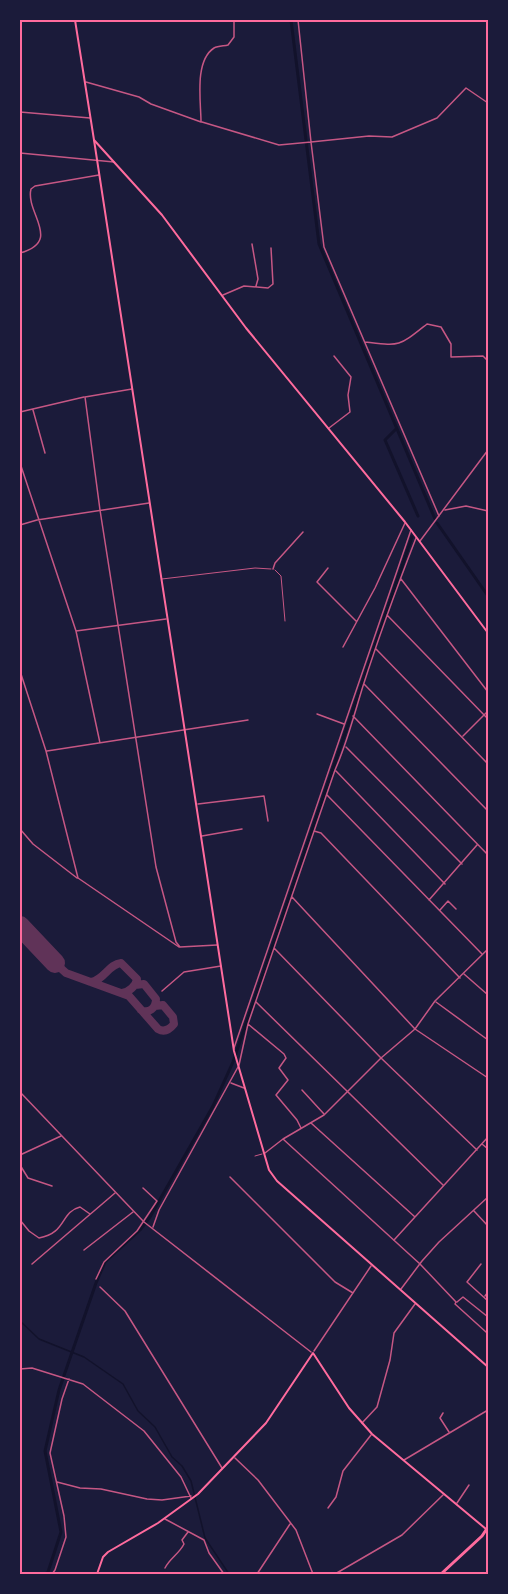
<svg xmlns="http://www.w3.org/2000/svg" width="508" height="1594" font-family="Commissioner,sans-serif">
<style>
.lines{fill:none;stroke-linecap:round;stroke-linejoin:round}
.stream{stroke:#12122b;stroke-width:1.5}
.canal{stroke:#12122b;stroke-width:3}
.taxiway{stroke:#603358;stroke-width:8}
.runway{stroke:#603358;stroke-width:20}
.service{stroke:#c65784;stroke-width:1}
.minor{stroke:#c65784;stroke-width:1.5}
.tertiary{stroke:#c65784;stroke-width:1.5}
.secondary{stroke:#ff6b9d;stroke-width:2}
.primary{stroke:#ff6b9d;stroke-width:2}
.trunk{stroke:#ff6b9d;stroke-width:3}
.neatline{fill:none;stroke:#ff6b9d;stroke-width:2}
</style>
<rect width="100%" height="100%" fill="#1b1b3a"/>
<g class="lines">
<path class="stream" d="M20,1321L39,1339L84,1357L123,1384L138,1411L155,1427L172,1457L182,1466L191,1481L205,1538L229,1574"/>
<path class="canal" d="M291,20L319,244L435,519
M396,429L385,440L418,516
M437,523L488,596
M45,1574L48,1572L61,1532L45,1451L59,1390L96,1283L105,1262L140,1230L150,1217L213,1106L233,1062L412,537"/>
<path class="taxiway" d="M55,963L66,973L129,996L158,1029C165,1033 170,1029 174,1024L173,1017L163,1005L155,1006
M91,982C104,980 109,964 121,963L137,979C136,986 129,992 122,993
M135,985L144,984L156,999C156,1008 149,1014 141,1010"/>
<path class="runway" d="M20,926L55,963"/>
<path class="service" d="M275,570L281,576L285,621
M162,579L255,568L271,569
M255,1156L262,1154"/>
<path class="minor" d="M86,82L139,97L151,104L201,122C201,102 194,61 214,48C218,46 224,46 228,45L234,37V20
M20,112L90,118
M202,122L279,145L311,142L298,20
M252,244L258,279L256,286
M20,253C63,241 25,213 31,189L35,186L99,175
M223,295L244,286L268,288L273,284L271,248
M365,342C401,346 398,347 427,324L441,327L451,344V357L483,356L488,361
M33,410L45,453
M20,412L84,397
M329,428L350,412L348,395L351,377L334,356
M20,463L76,631L166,619
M445,510L466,506L488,511
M439,516L324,247L311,142L369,136L392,137L437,118L466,88L488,103
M20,525L37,520L149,503
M328,568L317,582L356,621
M273,569L275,563L303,532
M401,579L488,692
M387,615L488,719
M76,631L100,743
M343,647L375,588L405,523
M376,649L488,764
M20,671L46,751L78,878L179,947
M364,684L488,811
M317,714L344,724
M353,716L488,855
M463,736L488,711
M346,747L462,864
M47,751L248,720
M336,771L445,884
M327,795L482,954
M198,804L264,796L268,821
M20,829L33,844L77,878
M314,831L321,833L460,978
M202,836L242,829
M292,897L415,1029L488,1078
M429,900L477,845
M440,910L448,901L456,909
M274,948L381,1058L477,1150
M464,974L488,995
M162,991L184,972L221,966
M256,1002L443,1185
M436,1002L488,1040
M248,1024L284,1054L286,1058L279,1068L288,1080L276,1095L297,1120L301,1128
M234,1048L411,530
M239,1065L248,1024L335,770C347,743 354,715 363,686C379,636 397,587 416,538
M302,1090L324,1114
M311,1123L415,1217
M482,1144L488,1149
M20,1155L61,1136
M20,1165L28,1178L52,1186
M230,1177L335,1282L353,1293
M20,1220L29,1231L39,1238C67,1233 60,1212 80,1207L90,1214
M394,1240L488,1137
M84,1250L133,1212
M32,1264L115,1193
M420,1264L456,1302L455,1304L486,1332L488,1330
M481,1264L467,1282L488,1301
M96,1279L104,1262L137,1231L157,1201L143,1188
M100,1287L125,1311L222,1468
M485,1296L488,1292
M457,1302L463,1297L488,1317
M314,1351L371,1266
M20,1369L32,1368L83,1384L144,1431L181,1477L191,1498
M443,1413L440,1418L449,1432
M362,1423L377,1407L390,1360L394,1333L415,1304
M235,1458L258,1480L296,1530L313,1574
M57,1482L80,1488L101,1489L147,1499L162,1500L191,1496
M457,1503L469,1485
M328,1508L336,1497L343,1471L371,1435
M165,1519L204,1540L209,1553L224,1574
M165,1568C170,1558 179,1554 184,1544L182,1540L188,1532
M52,1574L55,1570L66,1537L64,1516L50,1453L62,1399L69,1379
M257,1574L290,1524
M335,1574L402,1535L443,1495"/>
<path class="tertiary" d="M20,153L114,162
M132,389L85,397L100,510L156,867L176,942L180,947L217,945
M420,541L488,450
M231,1083L244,1088
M20,1092L144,1222L311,1352
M283,1139L420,1264
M265,1153L283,1139L324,1115L381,1058L415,1029L435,1001L488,949
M474,1211L488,1226
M153,1227L159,1210L238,1067
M401,1289L422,1261L439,1242L488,1197
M404,1460L488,1410"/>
<path class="secondary" d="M94,140L234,1051L269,1170L277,1181L488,1367
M97,1574L103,1557L108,1552L158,1523L198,1494L266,1423L313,1353L349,1408L372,1434L486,1529"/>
<path class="primary" d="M75,20L94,140L162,215L246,328L405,522L488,633"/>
<path class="trunk" d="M441,1574L482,1536L488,1527"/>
</g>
<rect width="508" height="1594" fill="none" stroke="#1b1b3a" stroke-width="42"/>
<rect x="21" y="21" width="466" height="1552" class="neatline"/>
</svg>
